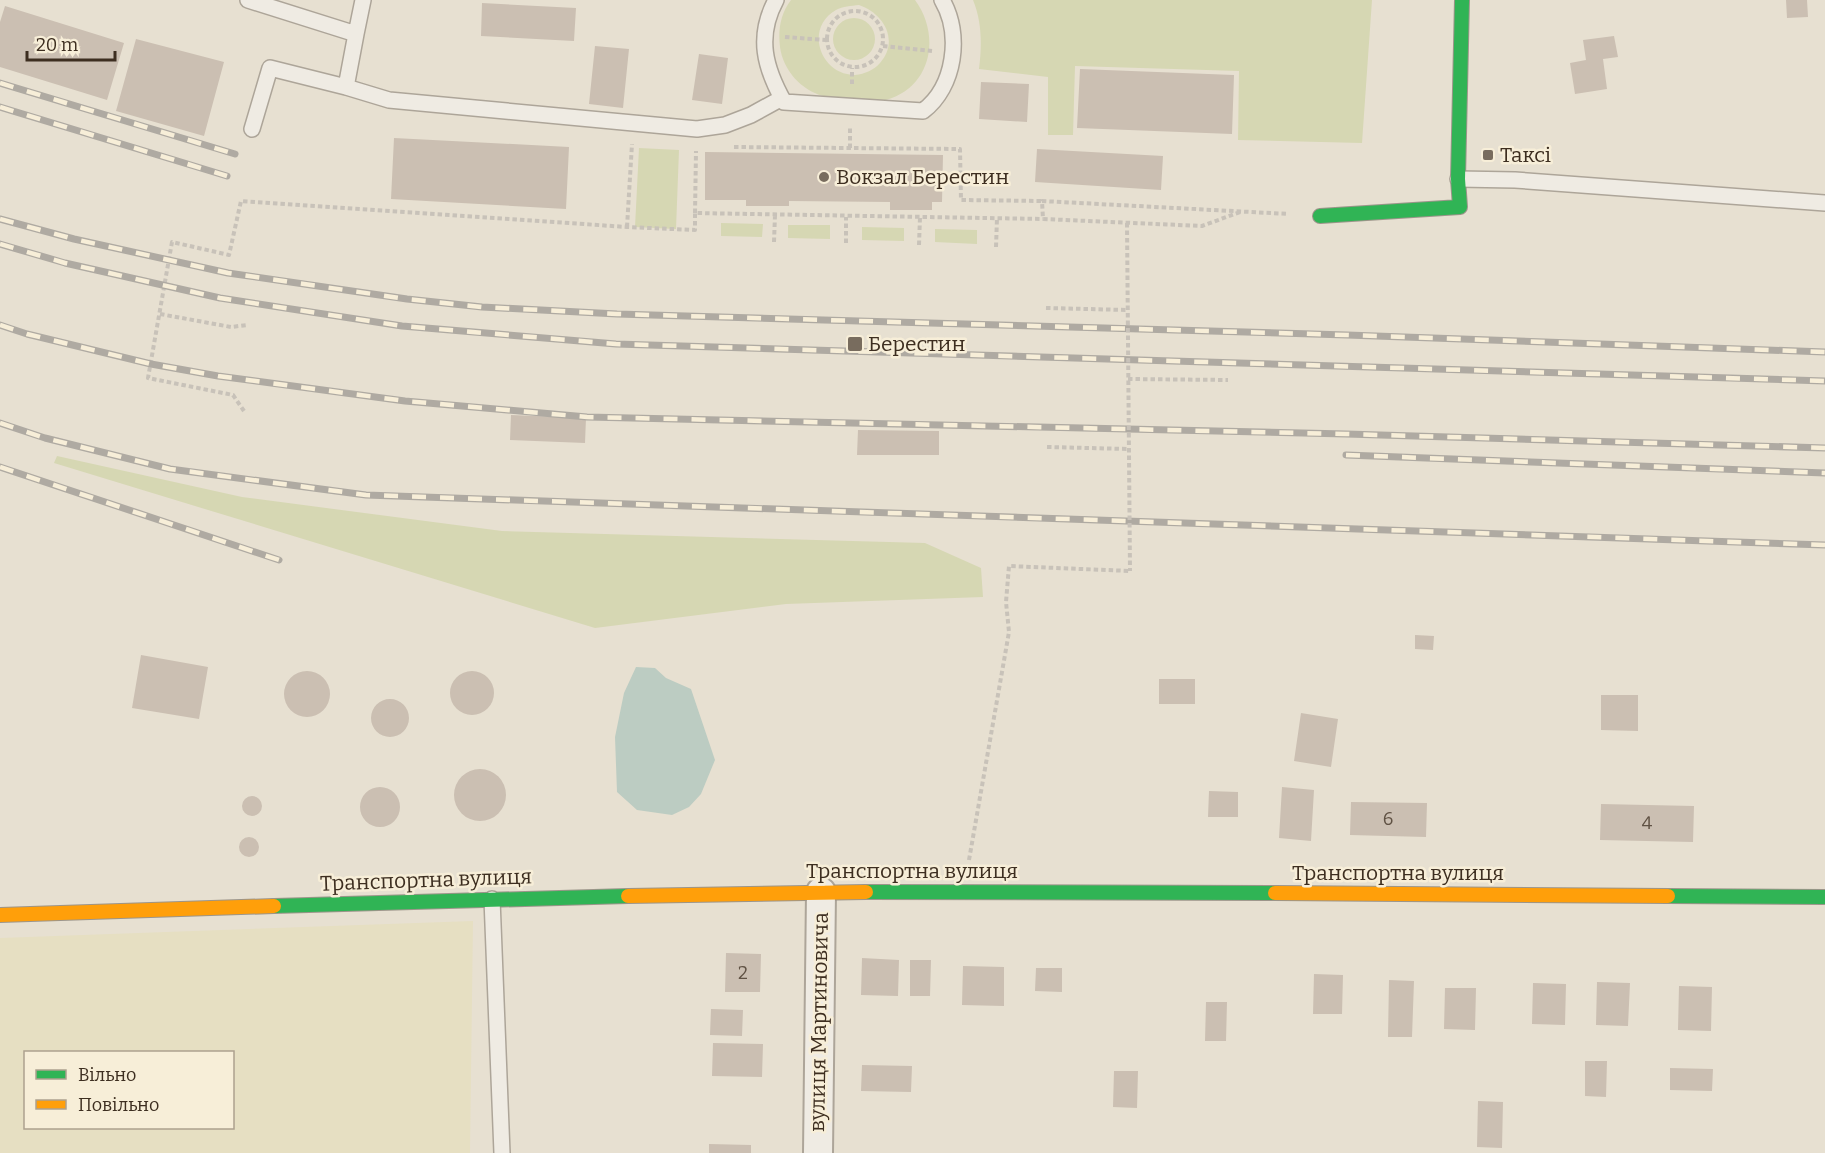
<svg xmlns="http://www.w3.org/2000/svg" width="1825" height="1153" font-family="Bitter,serif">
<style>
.farmland{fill:#e6dfc2;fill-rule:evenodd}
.green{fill:#d6d7b3;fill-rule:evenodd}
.water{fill:#bcccc2}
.building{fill:#cbbfb2}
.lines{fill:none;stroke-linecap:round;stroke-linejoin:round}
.lane-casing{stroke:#ada599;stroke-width:18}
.street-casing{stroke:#ada599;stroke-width:32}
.fast-casing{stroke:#9c958a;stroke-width:16}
.slow-casing{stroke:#9c958a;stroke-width:16}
.path{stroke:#c8c2b9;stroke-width:4;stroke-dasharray:4.5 3;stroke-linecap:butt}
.lane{stroke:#efebe3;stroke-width:15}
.street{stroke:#efebe3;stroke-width:28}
.fast{stroke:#30b455;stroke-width:14}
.slow{stroke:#ff9f0a;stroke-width:14}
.rail-casing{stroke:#afaaa2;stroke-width:7}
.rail{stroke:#f7eed8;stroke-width:4.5;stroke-dasharray:14;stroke-linecap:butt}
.path-bridge{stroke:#c8c2b9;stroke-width:4;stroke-dasharray:4.5 3;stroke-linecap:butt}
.poi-dot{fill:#786c5e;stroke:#f7eed8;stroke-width:2}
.labels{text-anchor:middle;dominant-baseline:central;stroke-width:5;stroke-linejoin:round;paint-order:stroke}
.number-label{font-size:18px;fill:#605244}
.poi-label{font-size:21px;fill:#3d2e20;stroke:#f7eed8;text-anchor:start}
.street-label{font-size:21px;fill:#3d2e20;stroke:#f7eed8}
</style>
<rect width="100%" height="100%" fill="#e7e0d1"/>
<path class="farmland" d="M473,921L470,1153H0V938ZM26,1052H232V1128H26Z"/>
<path class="green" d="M791,0H915C941,35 932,87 886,100C877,102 864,99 855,98C845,98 832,99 823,96C801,90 783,70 780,47C778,31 780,14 791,0ZM859,5C883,13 900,40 880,63C874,70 865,74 855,75C820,75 804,28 836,10C843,6 851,6 859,5Z
M973,0H1372L1362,143L1238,140L1239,71L1075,66L1073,135H1048V77L979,69C982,45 982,22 973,0Z
M833 39a21 21 0 1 1 42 0a21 21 0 1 1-42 0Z
M639,148L679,150L676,229L635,227Z
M721,223L763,224L762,237L721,236Z
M788,225H830V239L788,238Z
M862,227L904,228V241L862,240Z
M935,229L977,230V244L935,242Z
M57,456L242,497L502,531L925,543L981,568L983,597L786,604L595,628L54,463Z"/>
<path class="water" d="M636,667L655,668L666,678L691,689L715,760L701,794L689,807L672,815L637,810L617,792L615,737L624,693Z"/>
<path class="building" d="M1786,0H1807L1808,17L1787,18Z
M482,3L576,8L574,41L481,36Z
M5,6L124,43L107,100L0,67V22Z
M1614,36L1618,57L1603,59L1607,89L1575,94L1570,63L1586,60L1583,40Z
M136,39L224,62L204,136L116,111Z
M595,46L629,49L623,108L589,104Z
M699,54L728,58L722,104L692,100Z
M1080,69L1234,75L1232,134L1077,128Z
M981,82L1029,84L1027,122L979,119Z
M394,138L569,147L566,209L391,199Z
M1037,149L1163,156L1161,190L1035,182Z
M705,152L943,155L942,202H932V210H890V202L789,201V206H746V200H705Z
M511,415L586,418L585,443L510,440Z
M858,430L939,431V455H857Z
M1415,635L1434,636L1433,650L1415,649Z
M141,655L208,667L199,719L132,708Z
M284 694a23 23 0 1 1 46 0a23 23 0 1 1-46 0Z
M450 693a22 22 0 1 1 44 0a22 22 0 1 1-44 0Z
M1159,679H1195V704H1159Z
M1601,695H1638V731L1601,730Z
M371 718a19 19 0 1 1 38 0a19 19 0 1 1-38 0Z
M1301,713L1338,719L1331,767L1294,761Z
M454 795a26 26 0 1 1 52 0a26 26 0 1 1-52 0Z
M1282,787L1314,790L1311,841L1279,838Z
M360 807a20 20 0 1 1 40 0a20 20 0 1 1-40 0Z
M1209,791L1238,792V817H1208Z
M242 806a10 10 0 1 1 20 0a10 10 0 1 1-20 0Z
M1351,802L1427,803L1426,837L1350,835Z
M1601,804L1694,806L1693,842L1600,840Z
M239 847a10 10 0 1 1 20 0a10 10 0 1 1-20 0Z
M726,953L761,954L760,992H725Z
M862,958L899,960L898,996L861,995Z
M910,960H931L930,996H910Z
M963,966L1004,967V1006L962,1005Z
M1036,968H1062V992L1035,991Z
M1314,974L1343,975L1342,1014H1313Z
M1389,980L1414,981L1412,1037H1388Z
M1597,982L1630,983L1628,1026L1596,1025Z
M1533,983L1566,984L1565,1025L1532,1024Z
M1679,986L1712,987L1711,1031L1678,1030Z
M1445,988H1476L1475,1030L1444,1029Z
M1206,1002H1227L1226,1041H1205Z
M711,1009L743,1010L742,1036L710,1035Z
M713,1043L763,1044L762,1077L712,1076Z
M1585,1061H1607L1606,1097L1585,1096Z
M862,1065L912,1066L911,1092L861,1091Z
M1670,1068L1713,1069L1712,1091L1670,1090Z
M1114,1071H1138L1137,1108L1113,1107Z
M1478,1101L1503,1102L1502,1148L1477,1147Z
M709,1144L751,1145V1153H709Z"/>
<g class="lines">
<defs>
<path id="lane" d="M248,0L356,34L363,0
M776,0C756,37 765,68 784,102L923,111C955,87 962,34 942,0
M356,34L346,87L389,100L697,129L725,125L751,115L782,98
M252,129L270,68L346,87
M1458,179L1515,180L1825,203
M492,899L502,1153"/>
<path id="street" d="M818,1153L821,892"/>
<path id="fast" d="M1320,216L1460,207L1458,179L1462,0
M866,892L1275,893
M1668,896L1825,897
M274,906L628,896"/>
<path id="slow" d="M1275,893L1668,896
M628,896L866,892
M0,915L274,906"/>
</defs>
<use href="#lane" class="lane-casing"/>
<use href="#street" class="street-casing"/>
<use href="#fast" class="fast-casing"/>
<use href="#slow" class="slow-casing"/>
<path class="path" d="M827 39a28 28 0 1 1 56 0a28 28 0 1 1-56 0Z
M785,37L826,40
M883,46L932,51
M852,84V68
M734,147L960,149L961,200L1042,201
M850,148V127
M1240,212L1202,226L1043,219L1042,201L1289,214
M695,213L696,151
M627,227L632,144
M774,242L775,215
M846,243V217
M919,245L920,217
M996,247L997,218
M1046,308L1128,310
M160,314L231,327L247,325
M1128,379L1228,380
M244,411L233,395L148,378L172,242L229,255L241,201L627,227L695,230V213L1043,219
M1047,447L1129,449
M969,860L1009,632L1006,602L1009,566L1130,571"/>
<use href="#lane" class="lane"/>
<use href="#street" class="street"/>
<use href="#fast" class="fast"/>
<use href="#slow" class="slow"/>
<defs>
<path id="rail" d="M0,83L235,154
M0,107L227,176
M0,219L74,239L228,273L407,299L482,307L617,314L1347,335L1825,352
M0,244L65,263L220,298L402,326L616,344L1825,381
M0,325L27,334L151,364L218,376L405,401L587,417L1346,434L1825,448
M0,423L45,438L170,469L366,495L1825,545
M1346,455L1825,473
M0,467L279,560"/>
</defs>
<use href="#rail" class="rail-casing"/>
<use href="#rail" class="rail"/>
<path class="path-bridge" d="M1127,223L1130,571"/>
</g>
<g class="poi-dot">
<rect x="1482" y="149" width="12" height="12" rx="3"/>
<circle cx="824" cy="177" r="6"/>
<rect x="847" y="336" width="16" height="16" rx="3"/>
</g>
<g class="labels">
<g class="number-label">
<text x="1388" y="819">6</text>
<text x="1647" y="823">4</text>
<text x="743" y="973">2</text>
</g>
<g class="poi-label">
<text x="1500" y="155">Таксі</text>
<text x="836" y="177">Вокзал Берестин</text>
<text x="868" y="344">Берестин</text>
</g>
<g class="street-label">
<text x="912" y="871">Транспортна вулиця</text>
<text x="1398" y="873">Транспортна вулиця</text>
<text transform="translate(426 880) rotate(-2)">Транспортна вулиця</text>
<text transform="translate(819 1022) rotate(-89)">вулиця Мартиновича</text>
</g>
</g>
<rect x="24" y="1051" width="210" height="78" fill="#f7eed8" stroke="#ada18e" stroke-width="1.5"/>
<rect x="36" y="1070" width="30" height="9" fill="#30b455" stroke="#ada18e" stroke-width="1.5"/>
<text x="78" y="1081" font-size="18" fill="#3d2e20">Вільно</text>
<rect x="36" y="1100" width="30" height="9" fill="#ff9f0a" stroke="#ada18e" stroke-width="1.5"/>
<text x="78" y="1111" font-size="18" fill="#3d2e20">Повільно</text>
<path d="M27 51v9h88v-9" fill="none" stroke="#3d2e20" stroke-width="3"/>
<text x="36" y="51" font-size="18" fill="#3d2e20" stroke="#f7eed8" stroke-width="4.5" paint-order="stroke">20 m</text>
</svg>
